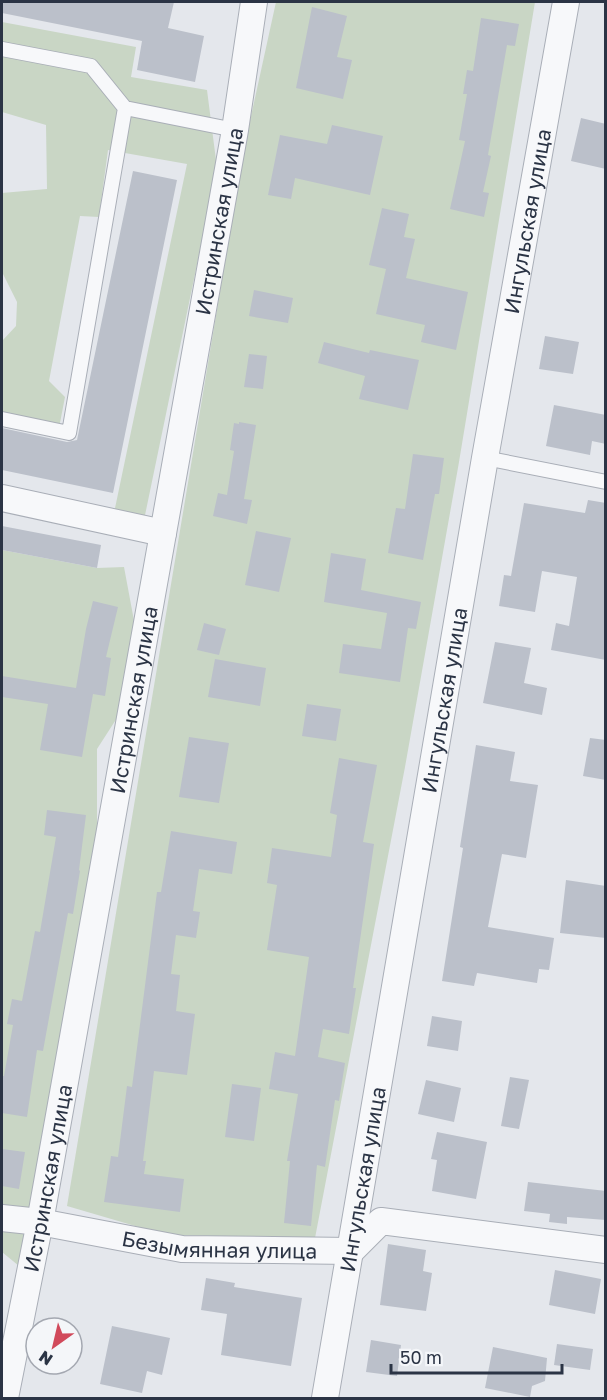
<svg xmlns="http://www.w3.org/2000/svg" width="607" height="1400" font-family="'Golos Text',sans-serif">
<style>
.green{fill:#c9d6c5}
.building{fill:#bbc0ca}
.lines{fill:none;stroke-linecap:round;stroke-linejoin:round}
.lane-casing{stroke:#a9aeb7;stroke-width:16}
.street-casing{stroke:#a9aeb7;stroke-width:28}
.lane{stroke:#f7f8fa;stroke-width:14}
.street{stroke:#f7f8fa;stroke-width:26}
.labels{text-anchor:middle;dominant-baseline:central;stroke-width:4.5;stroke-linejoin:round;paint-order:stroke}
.street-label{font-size:21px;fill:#2b3445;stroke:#f4f6f9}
</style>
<rect width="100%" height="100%" fill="#e4e7ec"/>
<path class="green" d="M276,2H535L459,462L405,767L315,1238L166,1235L67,1206L244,148Z
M2,22L136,47L131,77L207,90L217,168L144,520L114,513L187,164L108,150L99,217L80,216L49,381L65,397L59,428L2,415V341L16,326L17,302L2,272V193L47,189L46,125L2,112Z
M2,550L97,568L124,567L135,626L117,718L97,749V844L19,1266L2,1252Z"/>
<path class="building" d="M2,2H174L168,28L204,36L195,82L137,70L142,41L2,13Z
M312,7L347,16L337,57L352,60L343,99L296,88Z
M481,18L519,24L515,46L507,45L488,155L491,156L483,192L489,193L484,217L450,209L465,141L459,140L467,94H463L467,70L473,71Z
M581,118L606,124V169L571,161Z
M332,125L383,136L370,195L295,178L291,199L268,195L280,135L327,144Z
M133,171L177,180L113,493L2,470V428L67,442L77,440Z
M382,208L409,214L404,237L415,239L406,278L468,292L456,350L421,342L425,325L376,314L386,269L369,265Z
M254,290L293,298L288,323L249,316Z
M545,336L579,342L573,374L539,369Z
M324,342L369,353L370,350L419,360L408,410L359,399L365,376L318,363Z
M249,354L267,356L263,389L244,387Z
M554,405L606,415V444L592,441L590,455L546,446Z
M239,422L256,425L244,499L252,500L247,524L213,516L218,493L227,495L234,451L230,450L234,423L239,424Z
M413,454L444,458L439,494H435L423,560L388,553L396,508L405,509Z
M588,500L606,503V660L551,650L556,623L569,626L577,577L542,571L535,612L499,606L504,575L511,576L524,503L585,513Z
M2,526L101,545L97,568L2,550Z
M256,531L291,538L279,592L245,585Z
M331,553L366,559L361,590L421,602L416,629L408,628L400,682L339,673L343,644L381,649L387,613L324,602Z
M93,601L118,607L106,657L111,658L105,696L93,694L82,757L40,750L48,704L2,697V676L76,688L86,629Z
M204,623L226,629L219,655L197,650Z
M495,642L531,648L524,683L547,688L542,715L483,703Z
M215,659L266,668L260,706L208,697Z
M307,704L341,709L336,741L302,736Z
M189,737L229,743L219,803L179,797Z
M590,738L606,740V780L583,776Z
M476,745L515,752L510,781L538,785L526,858L502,854L488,927L554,938L549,970L539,969L537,983L477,973L474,986L442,981L463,848L460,847Z
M339,758L377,765L363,842L374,844L353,988H356L349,1034L323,1029L318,1057L345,1063L339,1101L335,1100L325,1167L317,1165L311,1226L284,1223L290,1161H287L298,1094L269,1089L275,1052L295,1056L309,957L267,950L277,885L267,883L272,848L331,857L337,815L330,813Z
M47,810L86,815L79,870L80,871L73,914L68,913L43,1051L37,1050L27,1117L2,1113V1076H4L13,1025L7,1024L12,999L22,1001L35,931L40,932L56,837L44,835Z
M171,831L237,842L232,874L199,869L193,911L200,912L196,938L176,935L171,974L180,975L176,1011L195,1014L187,1075L154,1071L143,1161H146L144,1174L184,1179L180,1212L104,1202L111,1156L118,1157L127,1086L132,1087L157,892H161Z
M566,880L606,886V938L560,933Z
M432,1016L462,1021L458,1051L427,1046Z
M510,1077L529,1080L519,1129L501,1126Z
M426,1080L461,1088L454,1122L418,1114Z
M232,1084L261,1088L254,1141L225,1137Z
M437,1132L487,1142L476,1199L432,1191L437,1160L431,1159Z
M2,1149L25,1152L19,1189L2,1186Z
M528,1182L606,1191V1220L567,1217V1224L549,1222L550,1214L524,1211Z
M388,1244L426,1250L423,1271L432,1273L426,1311L380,1305Z
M555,1270L601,1279L595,1314L549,1305Z
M206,1278L235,1283L234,1287L302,1298L291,1366L221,1355L227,1314L201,1310Z
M112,1326L170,1338L162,1375L147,1371L142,1393L100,1384Z
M371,1340L401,1345L397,1376L366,1372Z
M557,1344L593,1349L590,1370L554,1365Z
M493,1347L547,1358L545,1381L532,1386L530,1397L485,1388Z"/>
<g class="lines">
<defs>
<path id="lane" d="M2,49L91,66L125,108
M2,419L69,433L125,108L235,130
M485,458L606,482"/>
<g id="street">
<path d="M2,498L163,533"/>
<path id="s1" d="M2,1218L40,1222L182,1249L351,1251L381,1221L606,1250"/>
<path id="s2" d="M5,1398L40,1222L235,130L254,2"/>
<path id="s3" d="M325,1398L485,458L566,2"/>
</g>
</defs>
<use href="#lane" class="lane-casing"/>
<use href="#street" class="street-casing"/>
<use href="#lane" class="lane"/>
<use href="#street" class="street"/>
</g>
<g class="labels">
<g class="street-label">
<text stroke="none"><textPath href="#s3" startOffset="1194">Ингульская улица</textPath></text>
<text stroke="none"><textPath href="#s2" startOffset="1196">Истринская улица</textPath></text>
<text stroke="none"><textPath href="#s3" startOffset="708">Ингульская улица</textPath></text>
<text stroke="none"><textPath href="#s2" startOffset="710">Истринская улица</textPath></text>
<text stroke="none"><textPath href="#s2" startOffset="224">Истринская улица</textPath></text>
<text stroke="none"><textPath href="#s3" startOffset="222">Ингульская улица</textPath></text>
<text stroke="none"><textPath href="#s1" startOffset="220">Безымянная улица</textPath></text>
</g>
</g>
<rect width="607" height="1400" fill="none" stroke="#2b3445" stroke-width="6"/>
<g transform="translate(54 1346) rotate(214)"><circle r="28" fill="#f4f6f9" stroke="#a4a8b1" stroke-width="1.5"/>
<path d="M0-4.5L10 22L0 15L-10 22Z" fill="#d1495b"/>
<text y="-9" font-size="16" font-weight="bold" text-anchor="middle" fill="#2b3445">N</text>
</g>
<path d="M391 1364v9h171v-9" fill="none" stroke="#2b3445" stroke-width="3"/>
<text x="400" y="1364" font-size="18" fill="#2b3445" stroke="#f4f6f9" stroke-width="4.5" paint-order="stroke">50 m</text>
</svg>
